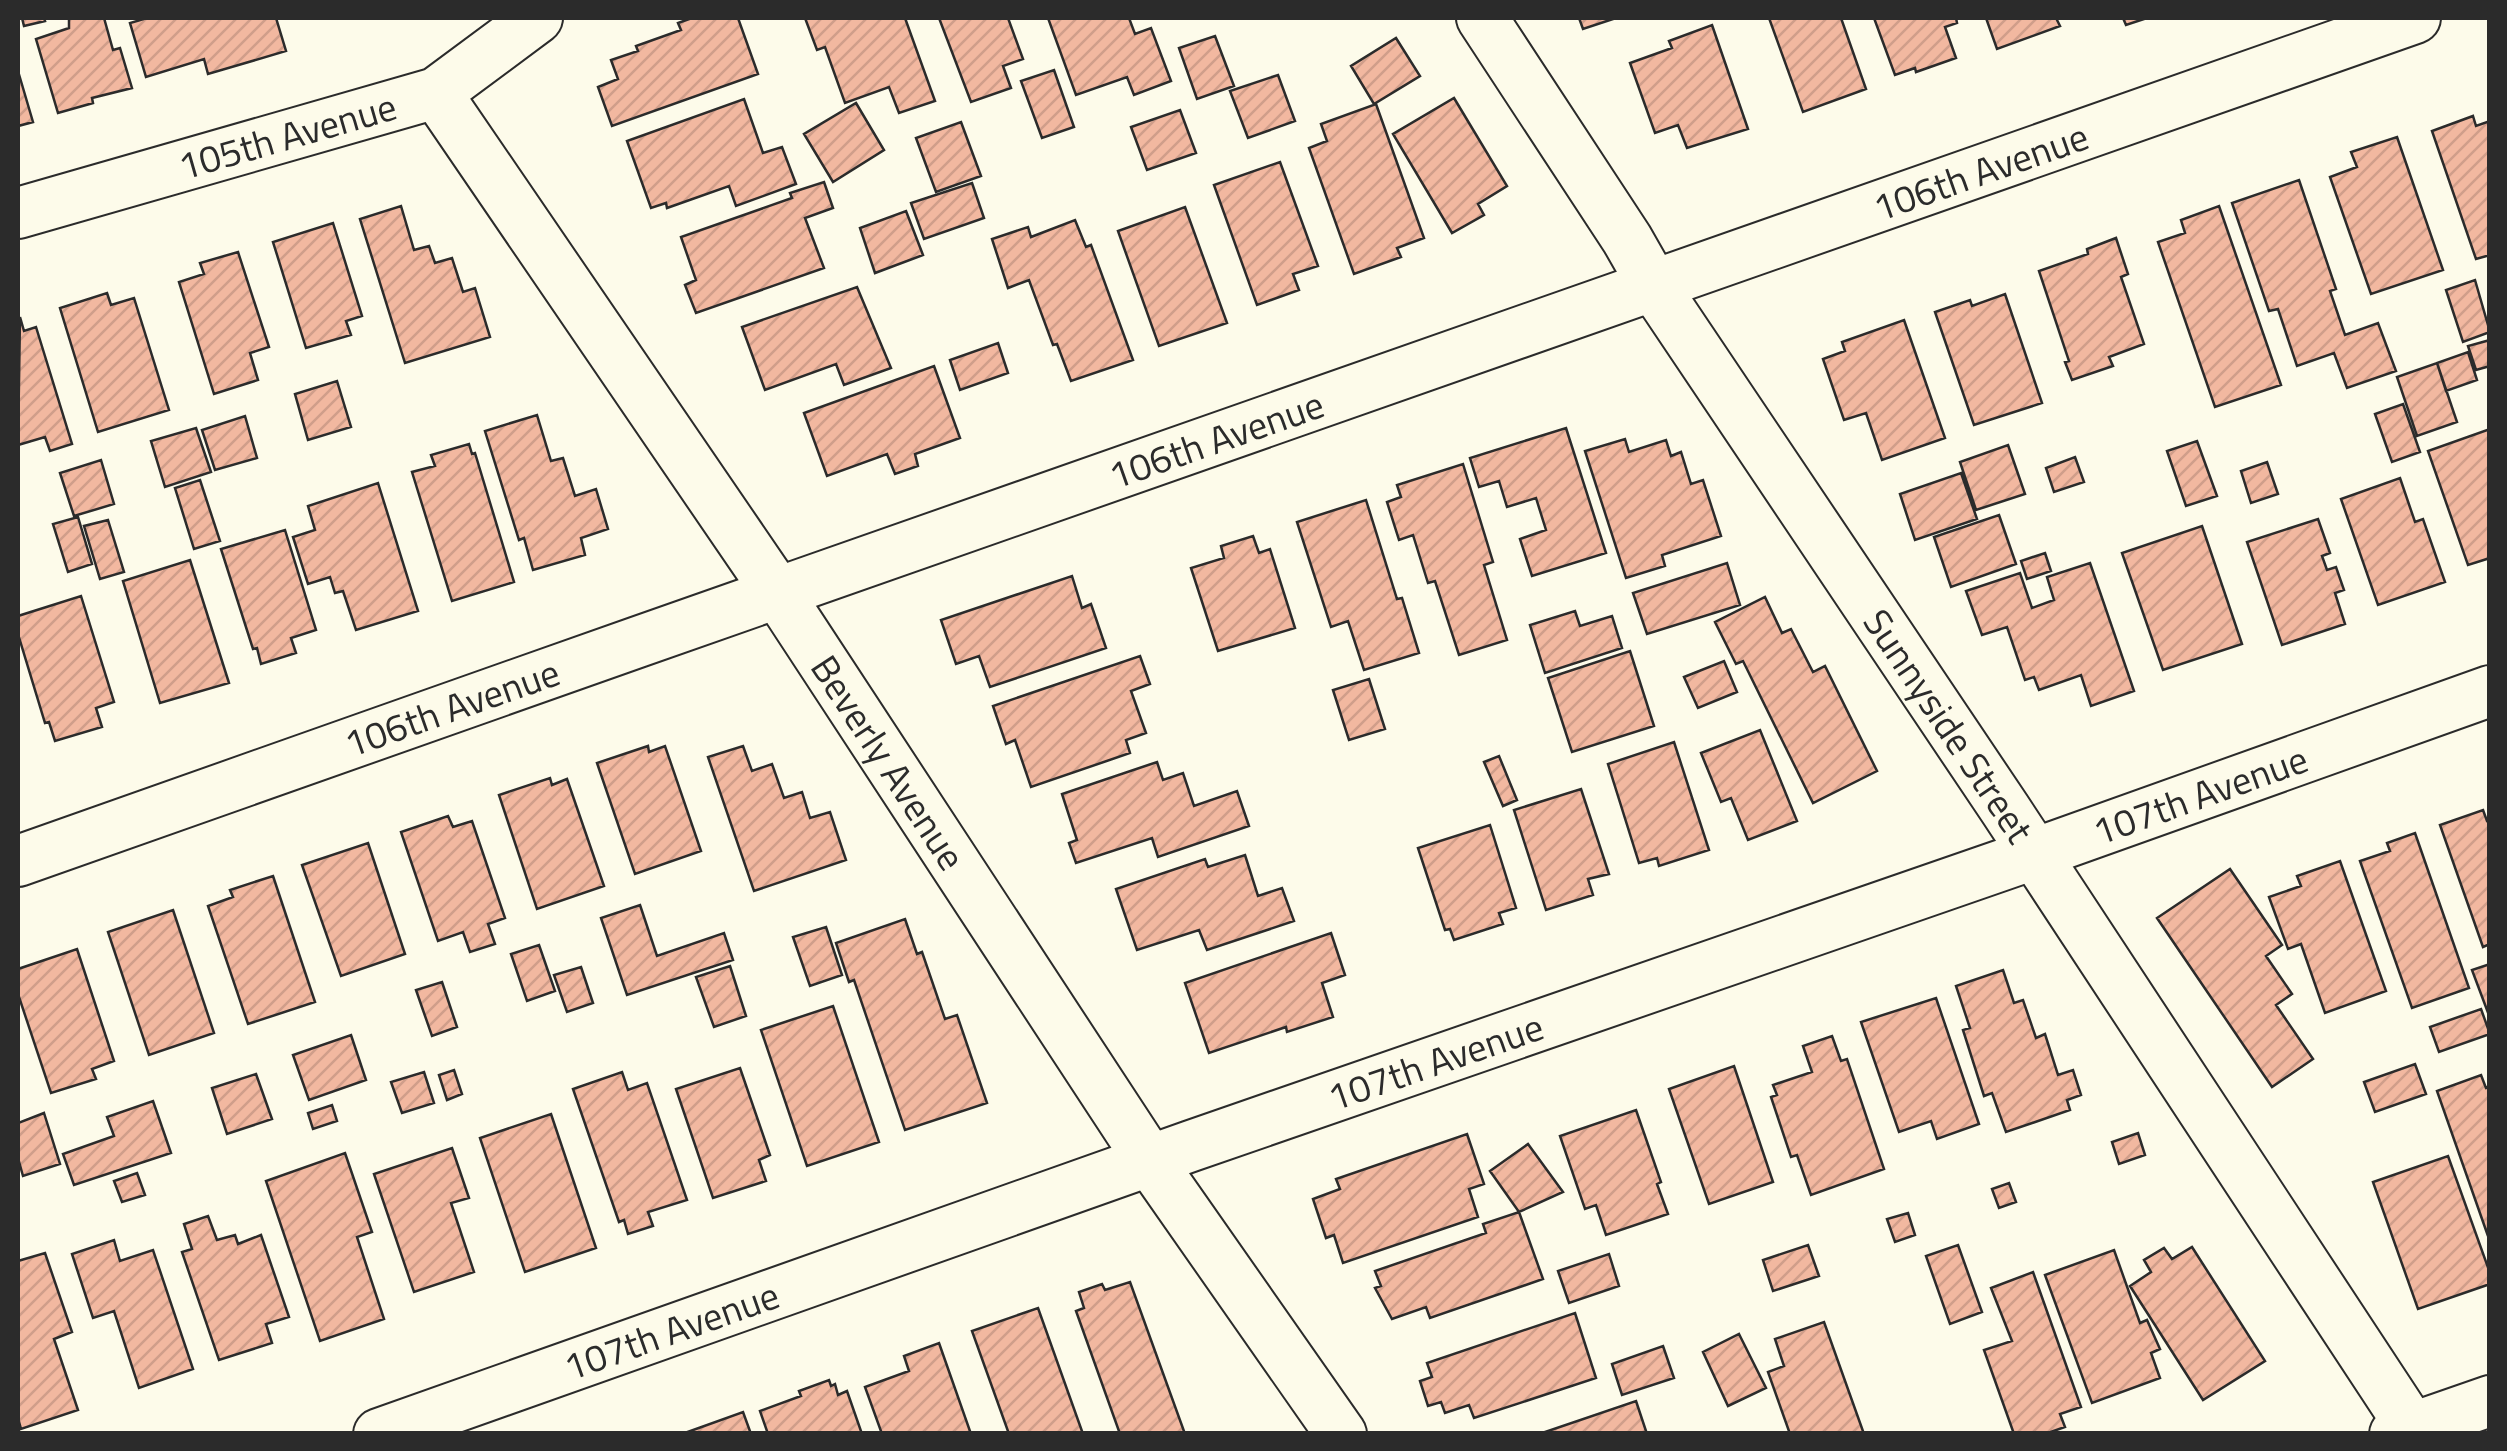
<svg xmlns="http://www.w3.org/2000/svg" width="2507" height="1451" font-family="'Titillium Web',sans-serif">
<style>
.building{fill:url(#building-hatch);stroke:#2b2b2b;stroke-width:2.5}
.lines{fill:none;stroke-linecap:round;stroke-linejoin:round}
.street-casing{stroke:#2b2b2b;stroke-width:54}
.street{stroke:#fdfbea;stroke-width:50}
.labels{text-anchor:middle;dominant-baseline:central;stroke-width:8;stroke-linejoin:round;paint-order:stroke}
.street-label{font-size:38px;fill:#2b2b2b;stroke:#fdfbea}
</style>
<defs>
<pattern id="building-hatch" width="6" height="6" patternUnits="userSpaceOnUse" patternTransform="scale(2.5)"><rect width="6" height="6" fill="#f2b8a0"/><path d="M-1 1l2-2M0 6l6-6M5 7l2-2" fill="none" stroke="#d09e8a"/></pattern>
</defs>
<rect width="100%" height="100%" fill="#fdfbea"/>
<path class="building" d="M22,18H44L45,21L24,26Z
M69,18H104L113,50L120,48L132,88L92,98L93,103L58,113L36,39L69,28Z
M147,18H276L286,51L208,74L204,59L146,77L130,23Z
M692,18H738L758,74L612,126L598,87L618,79L611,60L638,51L636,46L681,30L678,23Z
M805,18H905L935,101L899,113L889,87L845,103L825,47L817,50Z
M939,18H1008L1023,59L1003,66L1011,88L971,102Z
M1048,18H1129L1135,34L1151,28L1171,81L1134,95L1127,77L1076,95Z
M1579,18H1616L1583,29Z
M1769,18H1841L1866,89L1803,112Z
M1874,18H1956L1957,23L1945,27L1956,58L1916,72L1915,68L1895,75Z
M1986,18H2056L2060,26L1997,49Z
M2123,18H2147L2126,25Z
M1712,25L1748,129L1687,148L1678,125L1655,133L1630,63L1672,48L1669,41Z
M1215,36L1234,86L1197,99L1179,48Z
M1396,38L1420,76L1374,104L1351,66Z
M1054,70L1074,127L1042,138L1021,81Z
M18,71L33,122L18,126Z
M1278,75L1295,121L1248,138L1230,91Z
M1454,98L1507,186L1478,204L1484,215L1452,233L1393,134Z
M744,99L763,153L782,147L796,184L736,206L729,186L667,208L666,203L651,208L627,141Z
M856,103L884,150L833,182L804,134Z
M1376,104L1424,238L1397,248L1401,257L1354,274L1309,148L1327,141L1321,124Z
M1180,110L1196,153L1147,170L1131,127Z
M2473,116L2476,126L2490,121V255L2476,259L2432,131Z
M961,122L981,176L936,192L916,138Z
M2397,137L2443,270L2371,294L2330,177L2357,167L2351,152Z
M1280,162L1318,266L1293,274L1299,290L1257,305L1214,185Z
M2299,180L2336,289L2330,291L2345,335L2378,323L2396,371L2347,388L2334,353L2297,366L2278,309L2269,311L2232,203Z
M824,182L833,208L805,218L824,268L696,313L685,285L696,280L681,237L792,198L790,193Z
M972,183L984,218L924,239L911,203Z
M401,206L414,250L429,246L435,263L452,258L463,292L475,288L490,337L405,363L360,219Z
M2219,206L2281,385L2215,407L2158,242L2185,233L2181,220Z
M1185,207L1227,323L1159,346L1118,231Z
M906,211L923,255L875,273L860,228Z
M1075,220L1086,247L1091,245L1133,360L1071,381L1057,344L1053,345L1029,280L1008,288L992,239L1028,227L1031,237Z
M333,223L362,316L346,321L351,335L306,348L273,242Z
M2116,238L2128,274L2121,277L2144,344L2109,357L2113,366L2072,380L2065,362L2069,361L2039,271L2088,254L2087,249Z
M238,252L269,347L250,353L258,380L214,394L179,282L204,274L200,263Z
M2475,280L2490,332L2463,342L2446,290Z
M857,287L891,368L844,385L836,364L765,390L742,327Z
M107,293L111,305L134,298L169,410L98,432L60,308Z
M2005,294L2042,403L1974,425L1935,312L1970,300L1972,306Z
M20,317L24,331L36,327L72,444L50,451L45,437L18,445Z
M1904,320L1945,438L1882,460L1866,413L1844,420L1823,359L1845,351L1842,342Z
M2490,340V366L2476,370L2468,346Z
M998,343L1008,373L960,390L950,360Z
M2468,352L2477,380L2446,391L2437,363Z
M2437,363L2457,422L2417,436L2397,377Z
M934,366L960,438L915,454L918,466L895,474L887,454L827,476L804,413Z
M337,381L351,427L308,440L295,394Z
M2403,404L2420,452L2392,462L2375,414Z
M537,415L551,461L563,458L575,496L596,489L608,529L581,538L585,555L533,570L524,538L519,540L485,431Z
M245,416L257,458L215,470L202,430Z
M196,428L211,472L165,487L151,441Z
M1566,428L1606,553L1532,576L1520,539L1546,530L1536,498L1507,507L1499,481L1479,487L1470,458Z
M2490,429V558L2468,565L2428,451Z
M1625,439L1629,452L1666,440L1671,456L1681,452L1691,484L1703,480L1721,536L1662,555L1665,566L1626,578L1585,451Z
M2197,441L2217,496L2186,506L2167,451Z
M469,444L472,454L475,453L514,582L452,601L412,472L435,466L431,455Z
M2008,445L2025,494L1976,510L1960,462Z
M2075,457L2084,482L2054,492L2046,468Z
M101,460L114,504L74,516L60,473Z
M2267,462L2278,494L2251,503L2241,471Z
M1463,464L1493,562L1484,565L1507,640L1459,655L1435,581L1428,583L1413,535L1399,540L1387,502L1401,497L1397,485Z
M1961,473L1977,519L1915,540L1900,494Z
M2400,478L2415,522L2423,519L2445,582L2378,605L2341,499Z
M200,480L220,541L194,549L175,488Z
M378,483L418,611L356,630L343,591L335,593L330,577L308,584L293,537L315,530L308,506Z
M1366,500L1397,599L1402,598L1419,653L1364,670L1348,621L1331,627L1297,522Z
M1999,515L2016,564L1951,587L1934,537Z
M78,517L92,564L68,572L53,524Z
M2318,519L2330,553L2322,556L2327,570L2336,567L2344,590L2335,593L2345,624L2282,645L2247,542Z
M108,520L124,572L100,579L84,526Z
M2202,526L2242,644L2163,670L2122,553Z
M285,530L316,630L291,638L296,653L261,664L257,648L253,649L221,549Z
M1253,536L1259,553L1270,549L1295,628L1218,651L1191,568L1224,558L1221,546Z
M2045,553L2051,571L2027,579L2021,561Z
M190,560L229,683L160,703L123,581Z
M1727,563L1740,605L1647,634L1633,593Z
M2090,563L2134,691L2091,706L2081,675L2039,690L2034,677L2025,680L2007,627L1982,635L1966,591L2020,573L2032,608L2054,600L2047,577Z
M1072,576L1082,608L1091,604L1106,648L990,687L979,656L956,664L941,620Z
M81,596L114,702L96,708L102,727L55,741L49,722L45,723L18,634V616Z
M1765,597L1782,633L1791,629L1813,672L1825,666L1877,771L1813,803L1743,661L1736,664L1715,622Z
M1575,611L1580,626L1612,616L1622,648L1545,673L1530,625Z
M1630,651L1654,726L1572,752L1548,678Z
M1140,656L1150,684L1131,691L1146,733L1126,740L1130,753L1031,787L1015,740L1006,744L993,706Z
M1724,661L1737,692L1698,708L1684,677Z
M1369,679L1385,729L1349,740L1333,690Z
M1760,730L1797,821L1748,840L1731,798L1721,802L1701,753Z
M1674,742L1709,850L1659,866L1657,858L1639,863L1608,764Z
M648,746L649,752L665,746L701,851L635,874L597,763Z
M743,746L752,771L772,764L784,798L802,792L810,818L830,812L846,860L754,891L708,757Z
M1499,756L1517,800L1503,806L1484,762Z
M1157,762L1163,780L1183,773L1194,806L1237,791L1249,826L1158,857L1152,838L1076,863L1069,843L1077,840L1062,794Z
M550,778L552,785L567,779L604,886L537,909L499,795Z
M1581,789L1609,874L1588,879L1593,895L1546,910L1514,810Z
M2483,810L2487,821L2490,820V944L2483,947L2440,825Z
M448,816L453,827L472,821L505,918L488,924L495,944L470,952L463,932L438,941L401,832Z
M1490,825L1516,908L1499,913L1503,924L1454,940L1450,929L1445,930L1418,848Z
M2415,833L2469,988L2412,1008L2360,861L2390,851L2387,843Z
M368,843L405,954L341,976L302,865Z
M1245,855L1258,896L1282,888L1294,921L1207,950L1199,930L1137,950L1116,889L1205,859L1208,867Z
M2340,861L2386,991L2325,1013L2301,944L2288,949L2269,897L2301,886L2297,876Z
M2230,869L2282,945L2266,956L2292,994L2276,1005L2313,1059L2272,1087L2157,918Z
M273,876L315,1002L248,1024L208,906L233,897L230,890Z
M640,905L657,956L724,933L733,960L627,995L601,918Z
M173,910L214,1033L149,1055L108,932Z
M905,919L917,954L922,952L945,1019L957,1015L987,1103L905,1130L854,980L849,982L836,943Z
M826,927L842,975L810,986L793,937Z
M1331,933L1345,975L1322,983L1333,1017L1287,1032L1286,1027L1209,1053L1185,983Z
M539,945L555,991L527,1001L511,954Z
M77,949L114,1061L92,1069L96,1079L51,1093L18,994V969Z
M2490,964V1018L2472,970Z
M730,966L746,1016L714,1027L696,977Z
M581,967L593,1003L567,1012L554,975Z
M2003,970L2014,1003L2023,1000L2036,1038L2045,1034L2058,1075L2073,1070L2081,1095L2067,1100L2070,1110L2006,1132L1992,1093L1984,1096L1963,1030L1970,1028L1956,986Z
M442,982L457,1027L432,1036L416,990Z
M1936,998L1979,1124L1937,1139L1931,1121L1899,1132L1861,1022Z
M833,1006L879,1142L807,1166L761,1030Z
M2481,1009L2490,1034L2439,1052L2430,1027Z
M351,1035L366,1080L309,1100L293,1055Z
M1832,1036L1841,1061L1847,1059L1884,1169L1811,1195L1797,1155L1791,1157L1771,1097L1777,1095L1773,1085L1812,1072L1803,1046Z
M2415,1064L2426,1094L2375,1112L2364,1082Z
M1734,1066L1773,1182L1709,1204L1669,1089Z
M740,1068L770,1155L759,1160L766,1181L713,1198L676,1089Z
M454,1070L462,1094L447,1100L439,1075Z
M424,1072L434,1103L402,1113L391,1082Z
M622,1072L628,1090L647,1083L687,1200L648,1212L653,1226L628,1234L624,1220L619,1222L573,1089Z
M256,1074L272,1119L227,1134L212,1088Z
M2481,1075L2486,1088L2490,1087L2488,1236L2437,1091Z
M153,1101L171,1153L74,1185L63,1154L114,1136L107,1117Z
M332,1105L337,1121L313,1129L308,1113Z
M1636,1110L1661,1182L1657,1184L1668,1214L1606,1235L1596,1205L1585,1209L1560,1136Z
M44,1113L60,1164L23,1176L18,1158V1123Z
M551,1114L596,1248L525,1272L480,1138Z
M2138,1133L2145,1155L2119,1164L2112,1142Z
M1467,1134L1484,1184L1469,1189L1478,1217L1343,1263L1334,1235L1326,1238L1313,1199L1340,1189L1336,1179Z
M1528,1144L1563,1192L1519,1212L1490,1171Z
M452,1148L469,1198L451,1203L474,1272L414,1292L374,1174Z
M345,1153L372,1232L357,1237L384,1319L320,1341L266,1181Z
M2448,1156L2490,1273V1284L2418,1309L2373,1182Z
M137,1173L145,1195L122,1202L114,1181Z
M2009,1183L2016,1202L1999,1208L1992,1189Z
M1519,1212L1543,1279L1430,1318L1426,1307L1392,1319L1375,1288L1381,1286L1375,1271L1486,1233L1483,1224Z
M1908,1213L1915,1235L1895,1242L1887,1219Z
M208,1216L217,1240L235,1235L238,1244L261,1235L289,1317L266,1324L272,1343L219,1360L182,1252L192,1249L184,1224Z
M114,1240L120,1261L153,1250L193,1369L139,1388L114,1311L93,1318L72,1254Z
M1808,1245L1819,1276L1773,1291L1763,1260Z
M1958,1245L1982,1312L1950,1324L1926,1256Z
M2192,1247L2265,1361L2203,1400L2130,1286L2151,1272L2144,1260L2164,1248L2172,1259Z
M2114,1250L2140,1323L2147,1320L2160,1349L2151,1353L2160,1378L2092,1403L2045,1275Z
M45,1253L72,1332L54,1339L78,1410L21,1429L18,1418V1261Z
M1609,1254L1619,1286L1569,1303L1558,1271Z
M2033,1272L2081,1407L2060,1414L2065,1427L2045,1434H2014L1984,1350L2012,1341L1991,1288Z
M1130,1282L1185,1434H1120L1076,1311L1084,1308L1079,1292L1102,1284L1105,1290Z
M1038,1308L1083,1434H1009L972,1331Z
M1575,1313L1596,1378L1474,1418L1469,1405L1445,1413L1441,1402L1428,1406L1420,1381L1432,1377L1427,1363Z
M1824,1322L1864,1434H1790L1768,1372L1784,1366L1775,1339Z
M1739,1334L1766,1388L1728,1406L1703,1352Z
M939,1343L971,1434H882L865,1387L909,1371L904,1356Z
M1663,1346L1674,1378L1622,1395L1612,1364Z
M829,1380L831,1386L835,1384L838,1395L847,1391L862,1434H768L760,1411L801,1396L799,1391Z
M1636,1401L1647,1434H1546L1545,1432Z
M743,1412L751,1434H682Z"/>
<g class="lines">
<defs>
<g id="street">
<path id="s1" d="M1482,18L1627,239L1655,288L2005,809L2416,1434"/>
<path id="s2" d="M436,93L777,592L1150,1161L1341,1434"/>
<path id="s3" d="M18,213L436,93L537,18"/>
<path id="s4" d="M18,861C816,577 1617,301 2415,18"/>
<path id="s5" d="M379,1434L1191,1146L2034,854L2490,691"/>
<path d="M2395,1434L2490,1401"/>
</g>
</defs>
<use href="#street" class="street-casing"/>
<use href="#street" class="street"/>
</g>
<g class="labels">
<g class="street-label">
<text stroke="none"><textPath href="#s3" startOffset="280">105th Avenue</textPath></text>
<text stroke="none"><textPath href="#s4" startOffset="2080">106th Avenue</textPath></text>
<text stroke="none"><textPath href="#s4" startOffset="1270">106th Avenue</textPath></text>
<text stroke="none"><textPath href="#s4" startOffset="460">106th Avenue</textPath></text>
<text stroke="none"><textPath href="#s1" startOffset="848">Sunnyside Street</textPath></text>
<text stroke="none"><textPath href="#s2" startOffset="808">Beverly Avenue</textPath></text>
<text stroke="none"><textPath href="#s5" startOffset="1930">107th Avenue</textPath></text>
<text stroke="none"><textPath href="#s5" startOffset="1120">107th Avenue</textPath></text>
<text stroke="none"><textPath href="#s5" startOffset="310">107th Avenue</textPath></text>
</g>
</g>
<rect width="2507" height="1451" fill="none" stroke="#2b2b2b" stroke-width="40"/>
</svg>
